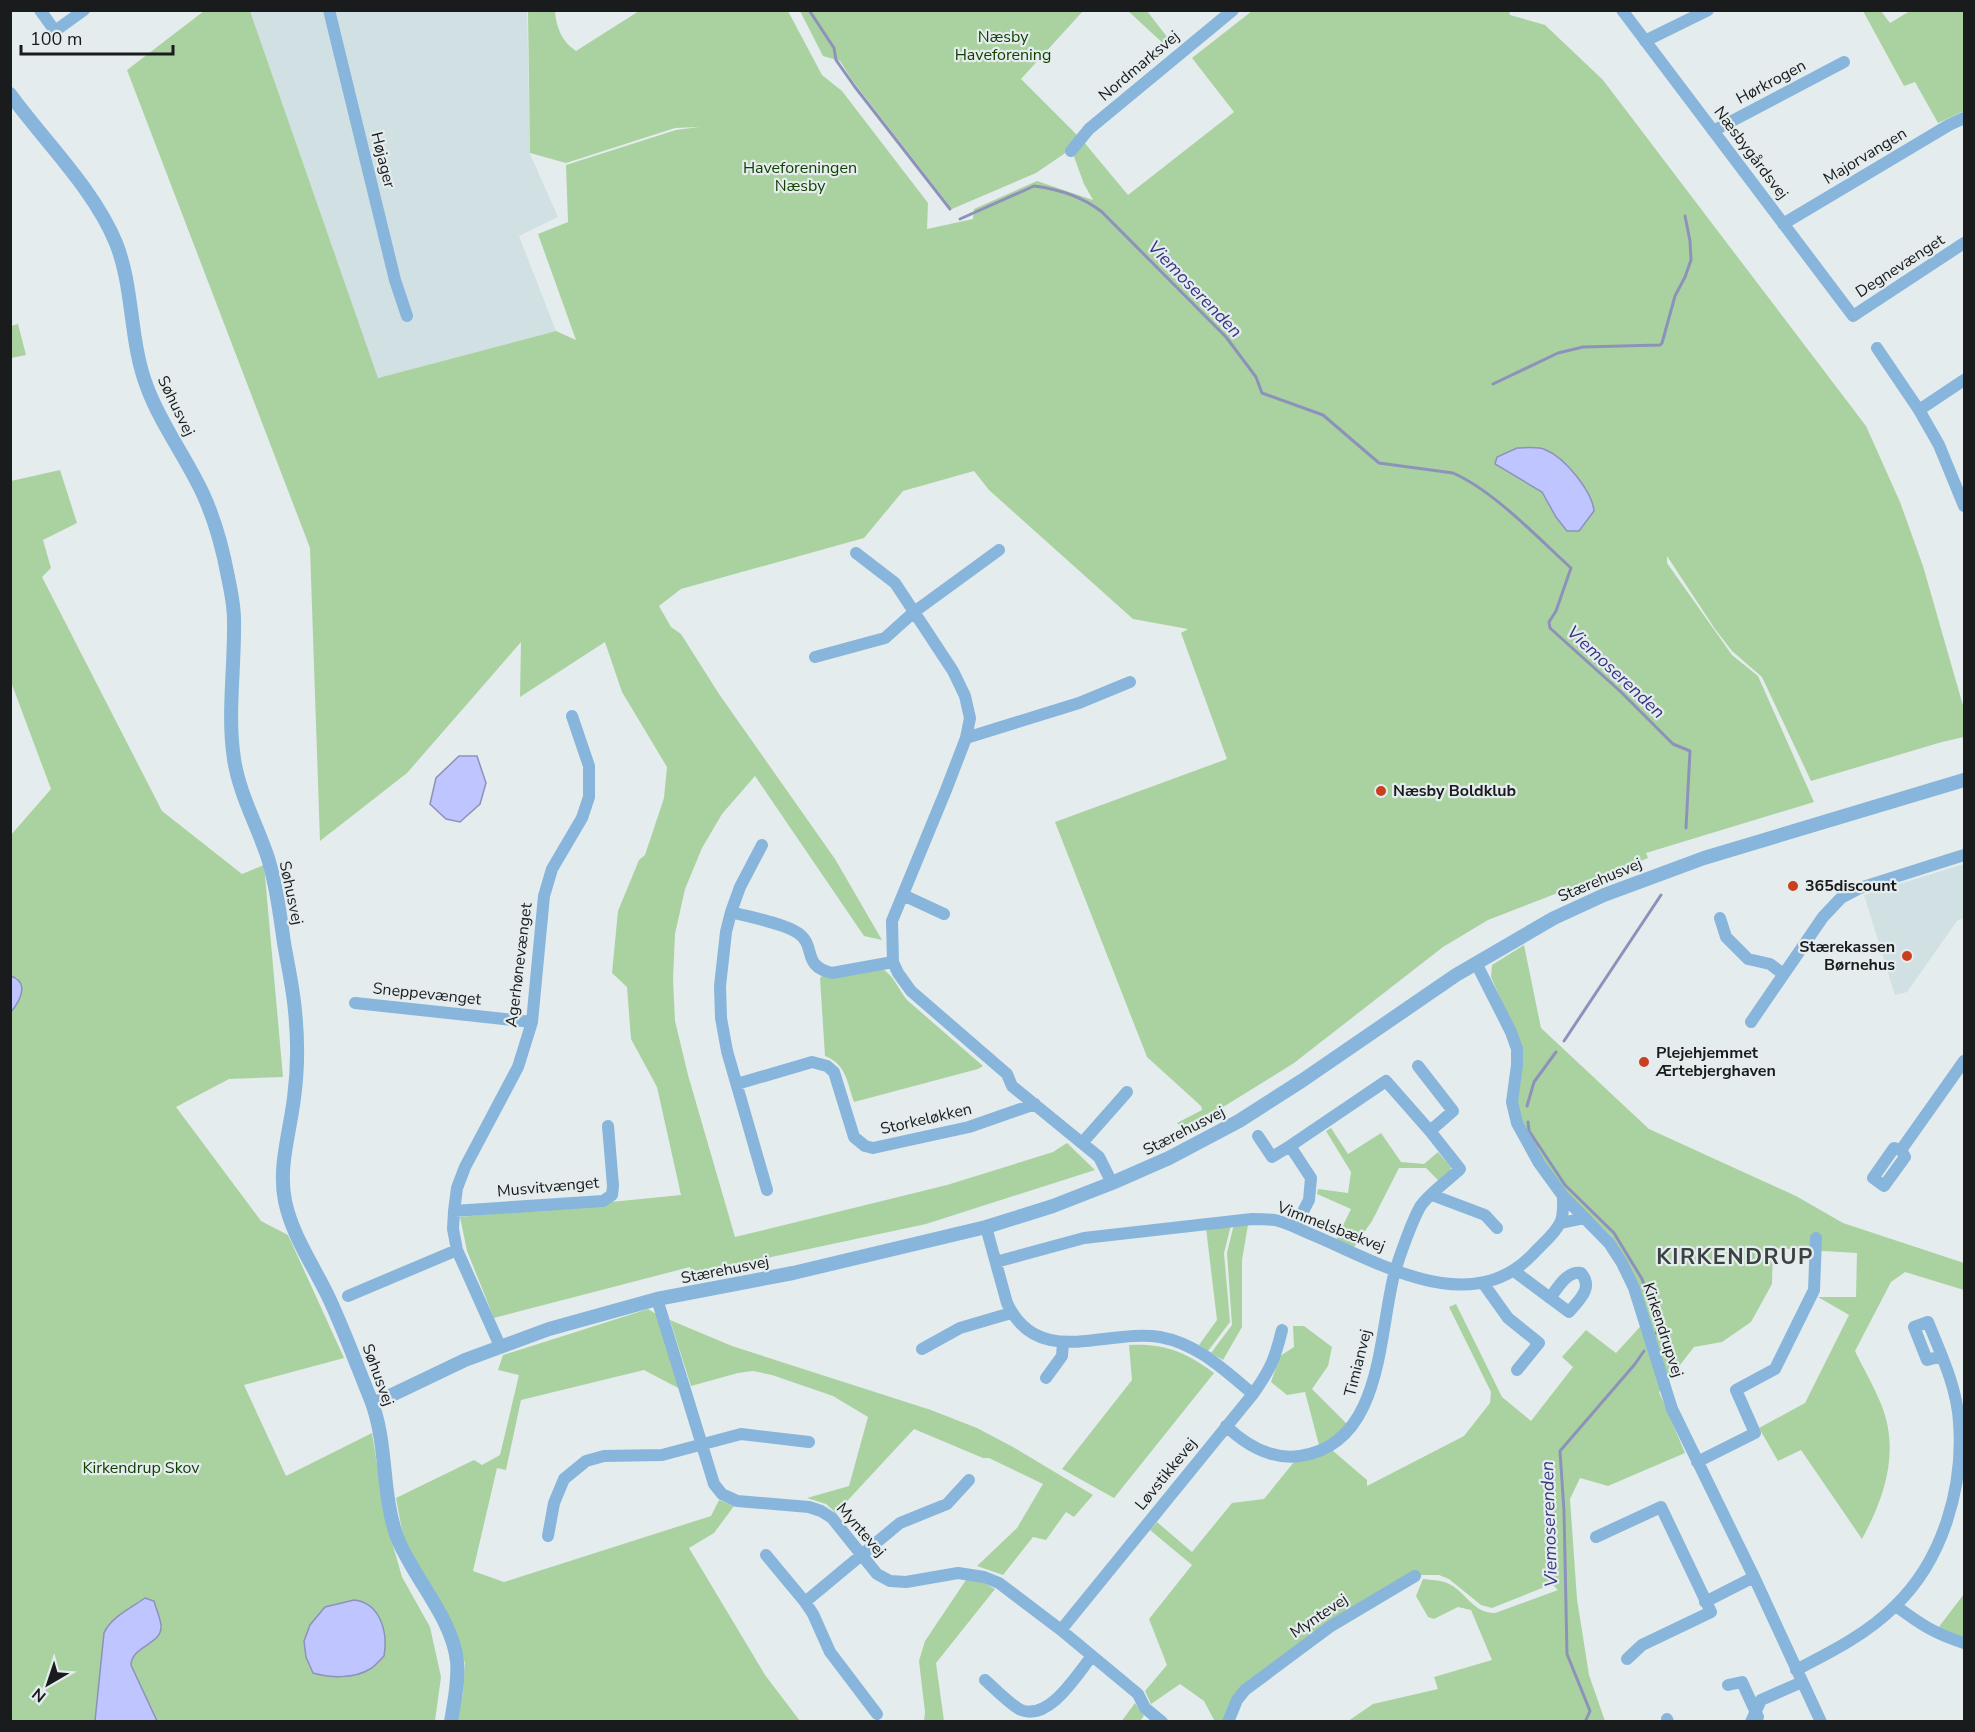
<svg xmlns="http://www.w3.org/2000/svg" width="1975" height="1732" font-family="'Nunito Sans',sans-serif">
<style>
.built{fill:#d0e0e3}
.green{fill:#aad2a0;fill-rule:evenodd}
.water{fill:#bfc5ff;stroke:#8d92bb;stroke-width:1.5}
.lines{fill:none;stroke-linecap:round;stroke-linejoin:round}
.stream{stroke:#8d92bb;stroke-width:3}
.minor{stroke:#88b5db;stroke-width:12}
.tertiary{stroke:#88b5db;stroke-width:14}
.poi-dot{fill:#ca401f;stroke:#e5eced;stroke-width:2}
.labels{text-anchor:middle;dominant-baseline:central;stroke-width:4.5;stroke-linejoin:round;paint-order:stroke}
.park-label{font-size:16px;fill:#104000;stroke:#e5eced}
.street-label{font-size:16px;fill:#191b1c;stroke:#e5eced}
.poi-label{font-size:16px;font-weight:bold;fill:#191b1c;stroke:#e5eced;text-anchor:start}
.water-label{font-size:18px;font-style:italic;fill:#383686;stroke:#e5eced}
.district-label{font-size:22px;font-weight:bold;letter-spacing:1.5px;fill:#3b4041;stroke:#e5eced}
</style>
<rect width="100%" height="100%" fill="#e5eced"/>
<path class="built" d="M250,11H527L530,154L558,217L519,236L556,331L378,378Z
M1964,864V918L1957,921L1907,992L1895,995L1864,895Z"/>
<path class="green" d="M204,11H250L378,378L556,331L576,340L538,234L568,222L566,165L676,130L699,127L675,128L566,163L530,153L528,11H555C556,27 562,42 576,51L639,11H788L822,75L842,91L928,203L927,229L973,219L974,209L1037,181L1093,200L1084,184L1073,154L1080,143L1036,173L952,209L852,80L840,61L823,56L800,11H1083L1021,79L1083,141L1128,195L1234,112L1192,58L1252,11H1509L1510,15L1545,25L1603,80L1866,426L1900,502L1923,566L1964,709V737L1942,742L1811,781L1762,677L1732,651L1715,629L1667,556V563L1732,655L1758,676L1814,802L1646,853L1648,858L1488,920L1443,947L1294,1063L1215,1112L1213,1111L1182,1128L1177,1123L1202,1110L1201,1106L1147,1057L1055,822L1227,759L1181,633L1188,629L1133,619L989,490L974,471L903,491L864,538L681,589L659,606L671,627L681,634L719,694L835,859L882,940L864,936L755,776L722,814L702,848L685,889L675,934L673,979L675,1021L688,1075L735,1237L947,1185L1053,1152L1067,1143L1095,1170L926,1224L692,1274L690,1267L494,1318L467,1251L460,1217L681,1195L657,1087L631,1039L627,987L612,973L618,911L639,860L645,855L664,798L667,767L622,692L605,642L520,697L521,642L407,773L320,841L310,548L127,70ZM1495,464L1594,511L1556,517L1542,492Z
M1128,11H1147L1171,42L1166,46Z
M1863,11H1881L1890,23L1910,11H1964V111L1938,123L1915,82L1904,86Z
M18,324L26,355L11,358V326Z
M60,470L77,523L43,540L51,568L42,577L162,811L242,874L264,865L283,1077L229,1079L176,1107L261,1221L288,1235L344,1358L244,1385L286,1476L372,1433L386,1521L402,1577L430,1627L441,1677L435,1721H157L131,1665C131,1651 147,1644 158,1637L150,1599L145,1598C131,1608 111,1617 104,1633L95,1721H11L10,1012L12,1011L18,978L11,976V835L51,789L11,682V481Z
M1524,945L1541,1028L1649,1129L1796,1196L1843,1223L1964,1263V1290L1905,1272L1891,1282L1855,1351C1864,1370 1882,1400 1886,1419C1897,1461 1882,1502 1862,1539L1801,1450L1778,1461L1759,1428L1805,1403L1849,1315L1818,1297H1856L1857,1253L1773,1248L1772,1284L1751,1322L1722,1342L1694,1347L1659,1392L1685,1453L1608,1486L1580,1478L1570,1499L1577,1599L1589,1675L1605,1721H1348L1373,1704L1438,1689L1434,1677L1492,1660L1471,1610L1458,1607L1434,1619L1428,1617L1416,1596L1423,1579C1431,1580 1440,1580 1447,1583C1466,1591 1472,1613 1495,1613L1558,1590L1552,1584L1492,1608L1481,1605L1449,1579L1439,1575H1413L1234,1694L1223,1721H1213L1214,1720L1204,1701L1180,1684L1151,1704L1145,1691L1167,1665L1149,1619L1192,1565L1150,1530L1157,1522L1192,1552L1232,1503L1264,1499L1294,1462L1309,1460L1332,1450L1367,1480V1486L1464,1436L1490,1403L1491,1392L1449,1307L1456,1304L1502,1397L1531,1421L1573,1367L1562,1357L1586,1330L1616,1353L1649,1317L1628,1263L1611,1236L1563,1190L1535,1152L1519,1115L1516,1101L1515,1032L1491,977L1492,965Z
M881,968C894,975 898,989 907,1000L983,1066L978,1069L854,1102C847,1082 846,1064 825,1056L820,978L822,976Z
M1331,1128L1348,1154L1381,1133L1401,1162L1424,1164L1438,1152L1451,1167L1450,1174L1440,1182L1426,1168H1399L1372,1221L1354,1247L1336,1240L1351,1209L1317,1194L1318,1189L1348,1193L1351,1172L1326,1131Z
M1234,1224L1248,1225L1242,1260V1327L1223,1360L1211,1353L1232,1325L1227,1253Z
M1231,1225L1224,1253L1230,1322L1208,1351L1199,1345L1217,1320L1206,1228Z
M648,1309L656,1314L680,1389L644,1370L521,1400L506,1470L497,1468L473,1571L504,1582L711,1516L719,1500L734,1506L714,1533L689,1548L765,1675L800,1721H456L463,1694L465,1663L451,1621L428,1584L403,1536L396,1498L474,1460L482,1465L500,1455L519,1375L498,1370L503,1355Z
M670,1320L732,1346L931,1410L977,1428L1013,1447L1093,1495L1074,1517L1066,1512L1046,1540L1033,1537L1003,1575L977,1566L1017,1528L1043,1484L989,1458H983L914,1429L836,1513L826,1504L807,1498L849,1486L868,1417L833,1396L772,1375L753,1371L738,1373L691,1386Z
M1293,1326H1304L1332,1347L1328,1366L1312,1389L1347,1424L1340,1433L1319,1445L1305,1392L1287,1395L1271,1382L1280,1356L1294,1347Z
M1129,1345C1164,1343 1186,1352 1214,1373L1114,1498L1062,1469L1132,1380Z
M966,1580L980,1581L995,1589L936,1663L944,1721H924L925,1712L919,1661L925,1641Z
M1964,1594V1634L1960,1641L1935,1632Z
M1135,1703L1144,1716L1140,1721L1121,1722Z"/>
<path class="water" d="M1517,448C1526,448 1538,446 1546,450C1565,458 1592,491 1594,511L1579,531H1567L1556,517L1542,492L1495,464L1497,457Z
M459,756H477L486,783L480,804L460,822L446,819L430,804L436,778Z
M11,976C30,982 20,1001 11,1012Z
M145,1598L154,1601C156,1609 160,1617 161,1625C163,1645 132,1645 131,1665L157,1721H95L104,1633C111,1617 131,1608 145,1598Z
M354,1600C381,1603 388,1633 384,1656C380,1660 375,1666 370,1669C354,1679 330,1678 313,1673L306,1657L304,1641L310,1625L325,1607Z"/>
<g class="lines">
<path class="stream" d="M809,10L834,48L836,60L855,87L950,209
M960,219L1034,186C1057,189 1083,197 1102,212L1226,337L1256,377L1262,393L1323,415L1379,463L1453,473C1494,491 1538,538 1571,568L1556,611L1549,622L1550,628L1621,692L1673,744L1690,751L1686,828
M1493,384L1558,353L1583,347L1660,345L1662,343L1675,296L1685,277L1691,260L1690,241L1685,216
M1564,1041L1661,895
M1527,1106L1534,1082L1556,1052
M1528,1122L1529,1131L1565,1185L1614,1233L1642,1279L1660,1328L1656,1333
M1585,1722L1590,1711L1567,1654L1564,1511L1560,1451L1635,1364L1644,1351"/>
<path class="minor" d="M40,10L55,31L84,10
M329,10L395,280L407,316
M1622,10L1853,316L1964,243
M1645,41L1708,10
M1713,131L1844,62
M1071,151L1089,129L1233,10
M1783,224L1949,125L1964,118
M1877,348L1919,410L1939,445L1964,506
M1919,410L1964,380
M856,553L895,583L953,671L965,696L970,718L966,738L946,790L892,921L893,962L898,973L911,991L1007,1074L1012,1086L1099,1157L1112,1183
M815,657L885,638L914,612L999,550
M966,738L1079,703L1130,682
M762,845L740,887L731,912L726,932L720,986L721,1018L727,1051L767,1190
M903,895L944,914
M731,912C749,917 783,923 798,933C817,946 801,966 832,973L893,962
M1720,918L1726,937L1748,959L1770,964L1783,974
M1476,963L1511,1032L1517,1049V1065L1512,1102L1517,1123L1539,1163L1563,1196L1609,1243L1622,1263L1634,1288L1672,1409L1754,1577L1821,1722
M355,1003L532,1022
M1751,1022L1823,917L1841,898L1860,888L1964,855
M1418,1066L1453,1111L1430,1131
M737,1084L812,1062L827,1066L834,1072L854,1137L865,1146L873,1148L969,1127L1035,1104
M1258,1136L1272,1157L1290,1146
M1082,1143L1127,1092
M1894,1148L1901,1150L1905,1157L1884,1186L1873,1178Z
M1901,1150L1964,1061
M1432,1195L1485,1215L1497,1228
M454,1211L603,1201L612,1195L613,1186L608,1126
M1561,1223L1585,1218
M986,1227L1007,1303C1038,1370 1107,1328 1160,1337C1198,1344 1224,1370 1253,1394
M996,1262L1084,1238L1252,1219C1259,1219 1267,1219 1275,1220C1288,1223 1301,1230 1313,1235C1380,1263 1471,1320 1533,1254C1541,1245 1555,1234 1560,1223C1564,1216 1563,1204 1563,1196
M1514,1271L1569,1312C1579,1300 1594,1288 1581,1273C1566,1271 1558,1288 1550,1298
M1483,1283L1508,1318L1539,1343L1517,1370
M348,1296L457,1250
M657,1299L714,1484L722,1494L737,1501L809,1507L821,1511L832,1518L877,1574L890,1581L906,1582L958,1573L984,1577L999,1583L1061,1630L1138,1694L1145,1708L1162,1722
M500,1346L457,1250L453,1229L454,1211L457,1188L465,1167L518,1067L532,1022L544,896L552,869L582,818L589,797V766L572,716
M922,1349L960,1328L1011,1313
M1046,1378L1062,1356L1063,1343
M1226,1426C1246,1445 1272,1460 1300,1456C1384,1444 1378,1333 1395,1271C1400,1255 1412,1221 1420,1207C1426,1196 1451,1178 1460,1169L1430,1131L1386,1081L1290,1146L1311,1178L1309,1200L1295,1227
M1697,1462L1755,1433L1736,1390L1775,1369L1814,1290L1816,1238
M548,1536L554,1503L564,1479L586,1461L604,1456L662,1455L741,1434L809,1442
M1596,1537L1661,1507L1711,1612L1642,1645L1627,1659
M766,1555L805,1602L813,1614L830,1652L877,1714
M805,1602L900,1523L947,1504L969,1480
M1705,1602L1754,1577
M1896,1606C1920,1624 1935,1634 1964,1643
M1061,1630L1253,1394C1270,1370 1275,1359 1282,1330
M1796,1670C1831,1652 1867,1634 1895,1606C1943,1560 1964,1487 1959,1422C1957,1388 1941,1354 1928,1322L1914,1327L1927,1360L1942,1356
M985,1680C993,1687 1013,1707 1021,1710C1050,1721 1077,1674 1092,1656
M1728,1685L1742,1682L1758,1717
M1667,1719L1668,1722
M1228,1722L1237,1700L1245,1690L1331,1626L1415,1576
M1751,1722L1761,1700L1802,1682"/>
<path class="tertiary" d="M10,94C44,141 94,189 116,243C134,288 129,340 147,387C161,425 186,457 203,494C215,520 223,550 228,577C231,591 234,606 234,620C235,666 227,714 234,759C239,793 257,825 268,858C276,885 280,914 284,943C288,966 293,988 295,1011C298,1040 298,1069 294,1098C290,1132 278,1167 285,1201C292,1235 313,1265 328,1296C344,1330 357,1366 371,1400C388,1444 381,1493 397,1537C413,1578 452,1617 457,1661C459,1682 454,1702 451,1722
M373,1404L465,1360L549,1329L657,1299L793,1273L986,1227L1053,1206L1112,1183L1169,1158L1239,1121L1303,1080L1456,975L1554,918L1604,895L1704,858L1964,780"/>
</g>
<g class="poi-dot">
<circle cx="1381" cy="791" r="6"/>
<circle cx="1793" cy="886" r="6"/>
<circle cx="1907" cy="956" r="6"/>
<circle cx="1644" cy="1062" r="6"/>
</g>
<g class="labels">
<g class="park-label">
<text x="1003" y="37">Næsby<tspan x="1003" dy="18">Haveforening</tspan></text>
<text x="800" y="168">Haveforeningen<tspan x="800" dy="18">Næsby</tspan></text>
<text x="141" y="1468">Kirkendrup Skov</text>
</g>
<g class="street-label">
<text transform="translate(1139 66) rotate(-40)">Nordmarksvej</text>
<text transform="translate(1771 82) rotate(-28)">Hørkrogen</text>
<text transform="translate(1751 153) rotate(53)">Næsbygårdsvej</text>
<text transform="translate(1865 156) rotate(-31)">Majorvangen</text>
<text transform="translate(383 160) rotate(76)">Højager</text>
<text transform="translate(1900 266) rotate(-33)">Degnevænget</text>
<text transform="translate(176 406) rotate(64)">Søhusvej</text>
<text transform="translate(1600 880) rotate(-23)">Stærehusvej</text>
<text transform="translate(291 893) rotate(78)">Søhusvej</text>
<text transform="translate(519 965) rotate(-83)">Agerhønevænget</text>
<text transform="translate(427 994) rotate(6)">Sneppevænget</text>
<text transform="translate(926 1119) rotate(-13)">Storkeløkken</text>
<text transform="translate(1184 1131) rotate(-27)">Stærehusvej</text>
<text transform="translate(548 1187) rotate(-5)">Musvitvænget</text>
<text transform="translate(1331 1227) rotate(21)">Vimmelsbækvej</text>
<text transform="translate(725 1270) rotate(-11)">Stærehusvej</text>
<text transform="translate(1663 1330) rotate(72)">Kirkendrupvej</text>
<text transform="translate(1358 1363) rotate(-76)">Timianvej</text>
<text transform="translate(378 1375) rotate(70)">Søhusvej</text>
<text transform="translate(1166 1474) rotate(-51)">Løvstikkevej</text>
<text transform="translate(861 1530) rotate(49)">Myntevej</text>
<text transform="translate(1319 1616) rotate(-34)">Myntevej</text>
</g>
<g class="poi-label">
<text x="1393" y="791">Næsby Boldklub</text>
<text x="1805" y="886">365discount</text>
<text x="1895" y="947" text-anchor="end">Stærekassen<tspan x="1895" dy="18">Børnehus</tspan></text>
<text x="1656" y="1053">Plejehjemmet<tspan x="1656" dy="18">Ærtebjerghaven</tspan></text>
</g>
<g class="water-label">
<text transform="translate(1195 289) rotate(46)">Viemoserenden</text>
<text transform="translate(1616 672) rotate(43)">Viemoserenden</text>
<text transform="translate(1549 1524) rotate(-92)">Viemoserenden</text>
</g>
<g class="district-label">
<text x="1735" y="1257">KIRKENDRUP</text>
</g>
</g>
<rect width="1975" height="1732" fill="none" stroke="#191b1c" stroke-width="24"/>
<g transform="translate(48 1684) rotate(219)" stroke="#e5eced" stroke-width="4.5" paint-order="stroke">
<path d="M0-4.5L10 22L0 15L-10 22Z" fill="#191b1c"/>
<text y="-9" font-size="16" font-weight="bold" text-anchor="middle" fill="#191b1c">N</text>
</g>
<path d="M21 45v9h152v-9" fill="none" stroke="#191b1c" stroke-width="3"/>
<text x="30" y="45" font-size="18" fill="#191b1c" stroke="#e5eced" stroke-width="4.5" paint-order="stroke">100 m</text>
</svg>
